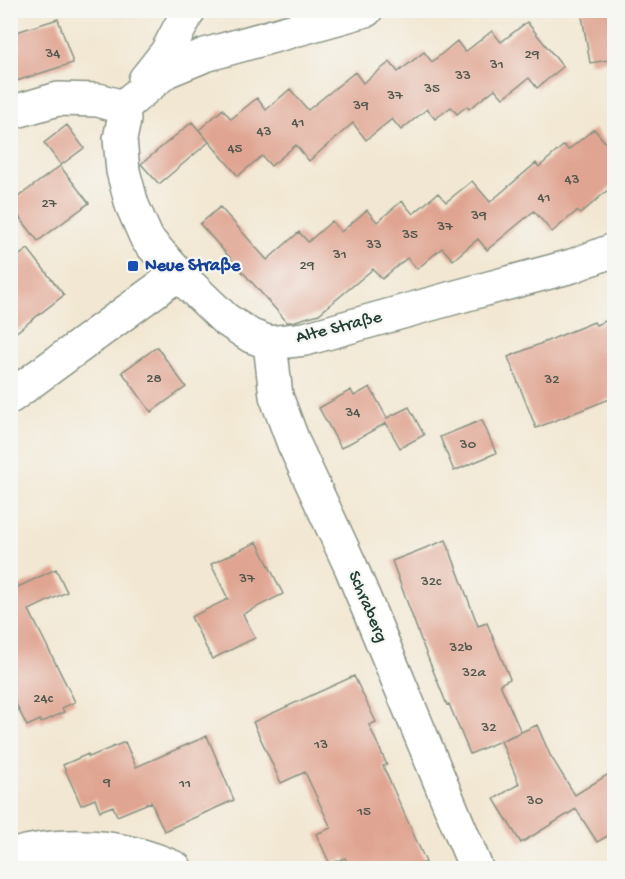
<svg xmlns="http://www.w3.org/2000/svg" width="625" height="879" font-family="'Gochi Hand',sans-serif">
<style>
.building{fill:#e0a592}
.lines{fill:none;stroke-linecap:round;stroke-linejoin:round}
.minor-casing{stroke:#889283;stroke-width:36}
.minor{stroke:#fff;stroke-width:33}
.transit-dot{fill:#1a4fb4;stroke:#f6f6f2;stroke-width:2}
.labels{text-anchor:middle;dominant-baseline:central;stroke-width:4.5;stroke-linejoin:round;paint-order:stroke}
.number-label{font-size:15px;fill:#4f574c}
.transit-label{font-size:18px;font-weight:bold;fill:#164399;stroke:#f6f6f2;text-anchor:start}
.street-label{font-size:18px;fill:#1f3d34;stroke:#f6f6f2}
</style>
<rect width="100%" height="100%" fill="#f6f6f2"/>
<filter id="ink" filterUnits="userSpaceOnUse"><feTurbulence type="fractalNoise" baseFrequency=".0167" numOctaves="2"/><feDisplacementMap in="SourceGraphic" scale="12" xChannelSelector="R" yChannelSelector="G"/><feConvolveMatrix kernelMatrix="1 2 1 2 8 2 1 2 1" color-interpolation-filters="sRGB"/></filter>
<filter id="wash" filterUnits="userSpaceOnUse"><feTurbulence type="fractalNoise" baseFrequency=".008" numOctaves="4" result="noise"/><feDisplacementMap in="SourceGraphic" scale="24" xChannelSelector="R" yChannelSelector="G"/><feGaussianBlur stdDeviation="1.35" result="paint"/><feColorMatrix in="noise" values="0 0 0 0 0 0 0 0 0 0 0 0 0 0 0 0 0 1.4 0 .05"/><feComposite in="paint" operator="in"/></filter>
<g filter="url(#wash)">
<rect width="100%" height="100%" fill="#f2e7d2"/>
<g id="blocks">
<path class="building" d="M581,10H615V59L590,63Z
M58,19L73,63L10,83V34Z
M527,22L563,67L537,88L529,78L503,98L495,89L469,109L467,106L457,114L451,107L435,119L427,109L401,130L392,119L366,140L353,123L309,161L296,145L271,166L262,156L238,176L199,130L223,109L231,119L257,98L266,110L290,89L308,110L355,72L363,83L390,62L398,72L424,52L432,62L457,41L465,52L492,31L501,42Z
M192,122L209,142L159,184L141,164Z
M67,125L84,148L61,165L44,143Z
M594,129L615,154V184L580,214L577,211L552,232L534,211L487,250L478,239L453,260L442,248L417,269L407,258L382,279L373,269L319,314L292,322H287L200,224L220,207L267,260L299,232L308,242L332,221L341,232L367,210L377,222L402,201L413,214L438,193L446,202L472,181L490,202L536,163L539,167L564,145L568,150Z
M60,166L89,203L38,241L10,205V203Z
M28,249L64,295L10,337V262Z
M615,317V397L536,428L508,357L594,322L596,325Z
M157,347L186,387L151,412L122,372Z
M370,387L387,418L409,407L424,435L400,448L386,423L341,448L319,408L351,390L354,396Z
M482,420L496,453L454,471L440,437Z
M446,540L478,626L487,623L510,679L500,684L521,732L470,754L449,704L447,705L424,648L392,561Z
M257,542L283,594L243,614L255,638L212,659L191,617L228,599L211,564Z
M56,569L67,592L29,610L75,702L62,708L64,712L41,723L40,720L27,726L10,692V572L18,587Z
M354,676L376,722L369,725L387,765L383,766L426,862L412,868H350L345,858L330,864L316,834L331,828L305,772L281,783L253,722Z
M537,725L550,755L575,795L615,770V832L597,842L576,809L521,843L494,799L519,784L501,741Z
M207,736L234,800L164,831L151,802L117,816L113,806L100,811L95,799L81,805L63,765L88,754L89,757L125,742L136,767Z"/>
</g>
</g>
<g filter="url(#ink)">
<use href="#blocks" fill-opacity="0" stroke="#889283" stroke-width="1.5"/>
<g class="lines">
<defs>
<path id="minor" d="M145,80L167,52L189,10
M123,107L124,120L120,139L123,171L132,205L147,239L178,274L225,319L251,336L270,343L305,339L456,297L572,266L614,250
M123,107L166,71L205,55L366,10
M10,113L58,99L98,100L123,107
M270,343L276,396L294,444L351,567L476,868
M10,397L178,274
M10,856C64,840 125,845 175,868"/>
</defs>
<use href="#minor" class="minor-casing"/>
<use href="#minor" class="minor"/>
</g>
</g>
<rect class="transit-dot" x="127" y="260" width="12" height="12" rx="3"/>
<g class="labels">
<g class="number-label">
<text x="53" y="54">34</text>
<text x="532" y="55">29</text>
<text x="497" y="65">31</text>
<text x="463" y="76">33</text>
<text x="432" y="89">35</text>
<text x="395" y="96">37</text>
<text x="361" y="106">39</text>
<text x="298" y="123">41</text>
<text x="264" y="132">43</text>
<text x="235" y="149">45</text>
<text x="572" y="180">43</text>
<text x="544" y="198">41</text>
<text x="49" y="204">27</text>
<text x="479" y="216">39</text>
<text x="445" y="227">37</text>
<text x="410" y="235">35</text>
<text x="374" y="245">33</text>
<text x="340" y="255">31</text>
<text x="307" y="266">29</text>
<text x="154" y="379">28</text>
<text x="552" y="380">32</text>
<text x="353" y="413">34</text>
<text x="468" y="445">30</text>
<text x="247" y="579">37</text>
<text x="431" y="582">32c</text>
<text x="461" y="648">32b</text>
<text x="474" y="673">32a</text>
<text x="43" y="699">24c</text>
<text x="489" y="728">32</text>
<text x="321" y="745">13</text>
<text x="107" y="783">9</text>
<text x="185" y="784">11</text>
<text x="535" y="801">30</text>
<text x="364" y="812">15</text>
</g>
<g class="transit-label">
<text x="145" y="266">Neue Straße</text>
</g>
<g class="street-label">
<text transform="translate(339 328) rotate(-14)">Alte Straße</text>
<text transform="translate(367 607) rotate(67)">Schraberg</text>
</g>
</g>
<rect width="625" height="879" fill="none" stroke="#f6f6f2" stroke-width="36"/>
</svg>
